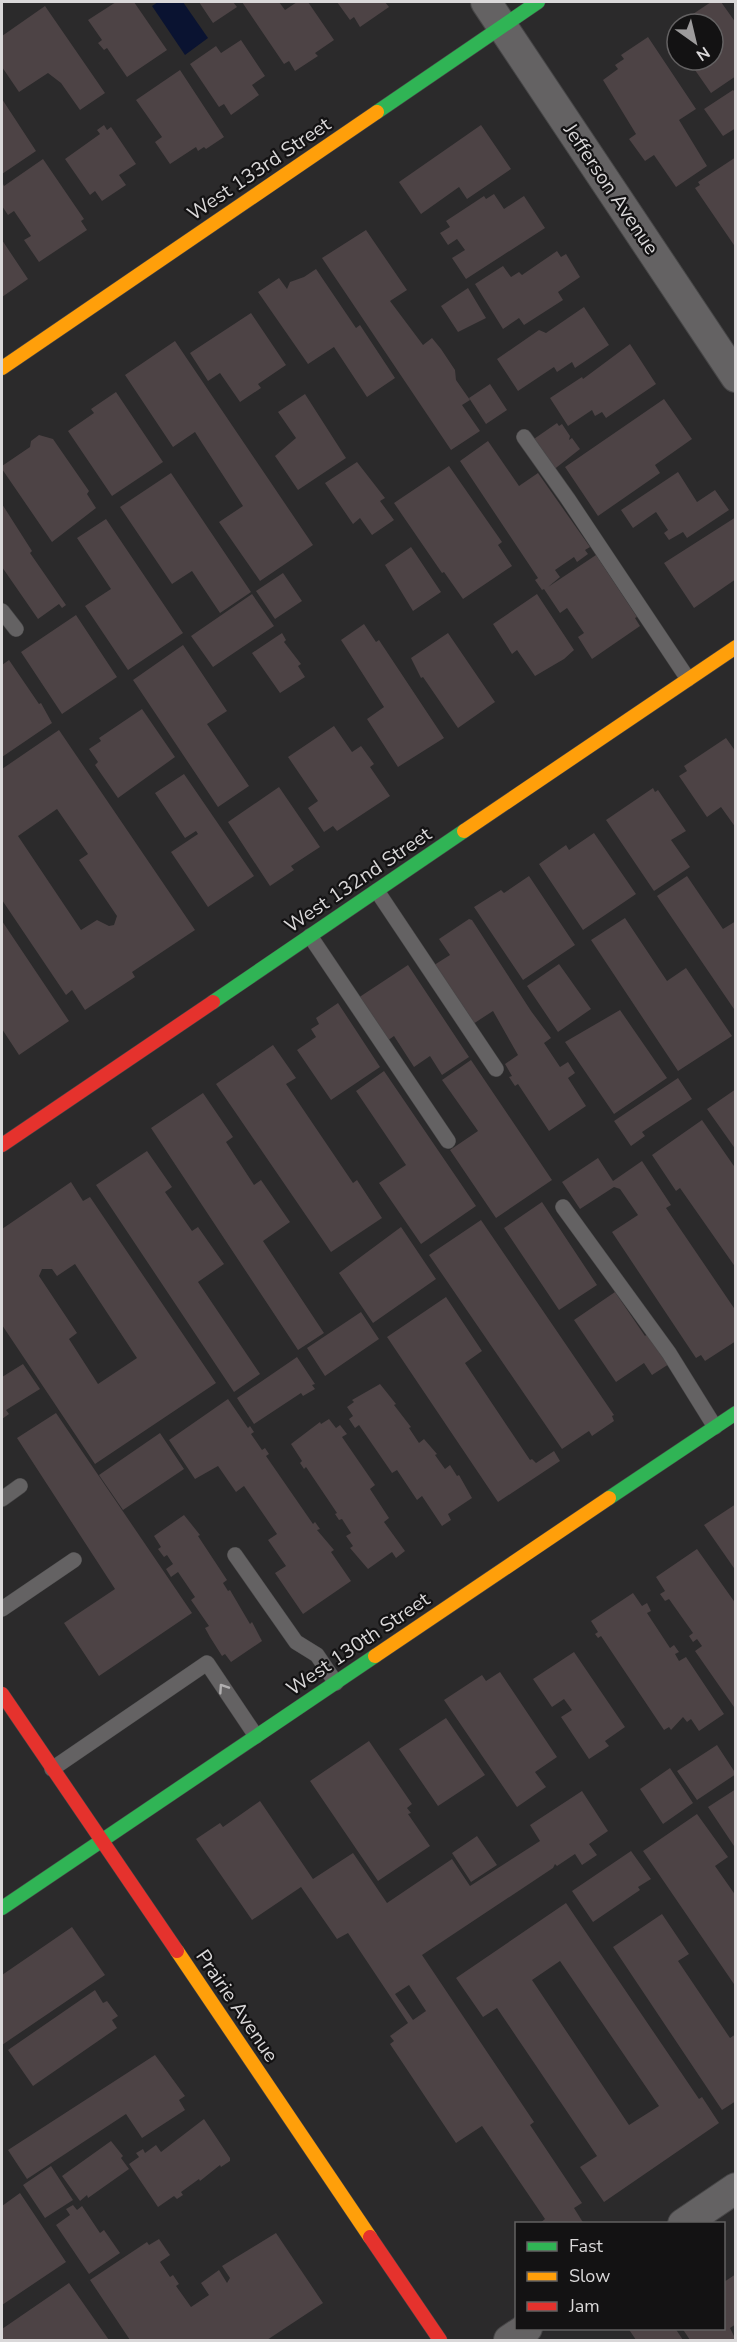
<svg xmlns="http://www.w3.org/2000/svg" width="737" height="2342" font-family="'Nunito Sans',sans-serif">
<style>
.water{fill:#0a1331}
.building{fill:#4d4345;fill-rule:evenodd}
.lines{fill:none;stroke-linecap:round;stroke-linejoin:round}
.lane-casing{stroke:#474647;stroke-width:16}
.street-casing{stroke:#474647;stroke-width:32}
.fast-casing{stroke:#474647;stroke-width:15}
.slow-casing{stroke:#474647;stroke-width:15}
.jam-casing{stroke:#474647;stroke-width:15}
.lane{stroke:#646263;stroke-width:15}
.street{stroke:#646263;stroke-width:30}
.fast{stroke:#30b455;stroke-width:14}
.slow{stroke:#ff9f0a;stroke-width:14}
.jam{stroke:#e5322d;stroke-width:14}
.oneway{stroke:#b1afb0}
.labels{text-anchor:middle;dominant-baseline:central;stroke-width:4.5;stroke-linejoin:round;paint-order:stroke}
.street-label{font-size:20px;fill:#dad8d9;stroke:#131213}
</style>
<rect width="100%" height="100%" fill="#2b2a2b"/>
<path class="water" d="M158,2H183L208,38L185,55L152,6Z"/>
<path class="building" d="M116,2H134L167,50L127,77L107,48L104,50L98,43L102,40L88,20Z
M199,2H233L237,7L213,23Z
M242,2H279L285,10L297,2H308L334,40L315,53L318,56L295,71L289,61L284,64Z
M337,2H385L389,7L360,27L354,17L350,20Z
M711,2H721L736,23V76L711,93L688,60H713V24H678Z
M45,6L105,93L80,110L61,83L48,73L19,92L2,67V36Z
M648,37L696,109L679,120L707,166L676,187L654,155L645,161L629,139L636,134L603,80L618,69L615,65L624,59L621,55Z
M241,40L265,76L252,85L259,95L231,115L224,104L219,107L190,64L216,46L221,53Z
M180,70L224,137L206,149L204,147L198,151L196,147L170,164L155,142L162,137L136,100Z
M733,90L736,93V128L723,136L704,109Z
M2,99L36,151L2,174Z
M104,125L107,130L111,127L136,164L119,175L126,185L102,201L95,191L90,195L65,159L100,134L97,130Z
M481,125L511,169L467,199L459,187L421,214L399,182Z
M736,157V248L695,188L700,185L698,182Z
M43,159L84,219L81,221L87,230L39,262L24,240L31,236L14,211L8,215L2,206V182L4,186Z
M494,194L504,209L524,196L545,228L466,279L452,258L465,250L457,239L448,245L440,233L450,227L446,221L484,196L486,199Z
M366,230L407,290L390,301L423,345L432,338L441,349L455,370L456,380L470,400L462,405L480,431L451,450L322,258Z
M2,240L28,279L2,297Z
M557,251L561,257L566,254L580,277L558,292L563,300L524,325L519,318L503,329L475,284L503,266L511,277L519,272L522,275Z
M316,269L356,328L360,325L395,378L367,397L334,347L308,364L258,292L279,278L287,289L290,282L304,277Z
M468,288L486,318L458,332L441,306Z
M584,307L609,345L575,368L572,362L557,372L554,367L518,391L497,359L539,330L546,333Z
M251,313L286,365L258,384L261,388L240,402L220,373L208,381L190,353Z
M175,341L313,545L260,581L219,522L243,506L202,443L195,432L173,447L125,375Z
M630,344L656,384L606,418L602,412L595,416L592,410L568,426L550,398L582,377L583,379Z
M490,384L507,410L486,424L469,398Z
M116,392L163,462L112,496L68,431L94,413L91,409Z
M305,394L346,458L298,490L275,456L296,438L278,412Z
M664,399L692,439L655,465L660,473L598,516L565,467Z
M557,423L559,426L562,424L570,436L569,440L572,438L580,449L552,471L531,441Z
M39,435L53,439L89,491L87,494L96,508L52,542L2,469V466L30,447L31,441Z
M488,441L519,486L538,473L590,547L585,550L588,554L577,562L574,557L555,570L560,577L548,587L596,555L637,617L635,618L640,626L592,659L578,637L584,633L567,608L560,613L544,589L542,590L535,580L538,578L460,461Z
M357,462L385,498L380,501L394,520L372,535L360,518L353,524L325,483Z
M449,466L502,542L498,545L512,566L463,599L444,572L442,573L394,503Z
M678,472L697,502L715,490L729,510L687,538L683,532L669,540L664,533L668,530L656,512L633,528L621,510Z
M171,473L251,592L220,613L192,571L172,584L120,507Z
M2,504L32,551L30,553L66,605L62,608L59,604L38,619L2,567Z
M736,517V579L694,608L664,563Z
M106,519L183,633L128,670L85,606L111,589L77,538Z
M411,547L441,592L413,611L385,565Z
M283,573L302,601L275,619L256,591Z
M252,594L274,626L213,667L191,636Z
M537,594L574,650L564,659L535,676L517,650L512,654L493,624Z
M76,615L117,677L62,714L21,652Z
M364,624L376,642L379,640L444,738L398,767L367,719L384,707L341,640Z
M282,633L286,640L284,642L301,664L298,666L305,677L280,693L252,653Z
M448,633L495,702L458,728L423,677L421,678L411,658Z
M183,645L227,711L207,724L249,786L218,807L133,680Z
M9,660L39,704L41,703L52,723L2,757V665Z
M142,709L175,757L118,798L95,765L98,762L89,749L101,741L99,738Z
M334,726L352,752L361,746L374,764L370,767L390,796L337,831L333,826L324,832L308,808L318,801L288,757Z
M59,730L195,930L132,972L135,977L85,1010L72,990L66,995L2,900V769ZM57,809L88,854L79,860L117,916L114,925L109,926L97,920L81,930L18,836Z
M726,738L736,752V828L721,807L707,817L679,776L687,771L684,766Z
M184,774L254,876L208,907L171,852L198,834L196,831L185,838L155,793Z
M279,787L320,847L291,866L294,870L270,886L228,822Z
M653,788L655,792L658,790L686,831L671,840L690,867L654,891L606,820Z
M594,833L636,894L583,930L539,864L566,845L569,850Z
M529,876L575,945L523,980L474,907L501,890L504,893Z
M687,876L723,929L736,921V1012L657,896Z
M625,918L667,981L686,968L732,1036L678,1071L591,940Z
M469,919L472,920L531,1011L551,1038L544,1043L560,1067L568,1062L575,1073L568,1078L586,1106L549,1131L518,1084L515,1086L509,1077L512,1076L505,1064L518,1055L493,1011L473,1024L431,967L450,955L439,939Z
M2,921L69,1021L19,1055L2,1029Z
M559,964L591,1009L558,1032L527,986Z
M408,965L469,1057L442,1075L430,1056L414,1067L394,1036L387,1041L358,998Z
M338,1003L380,1067L331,1100L297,1050L316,1037L311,1029L319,1024L316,1018Z
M620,1010L667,1078L614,1114L565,1042Z
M273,1045L296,1078L286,1084L353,1183L357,1180L382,1218L331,1252L216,1084Z
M471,1060L552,1180L496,1218L450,1150L478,1131L442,1080Z
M384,1071L476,1206L421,1244L379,1183L406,1165L356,1091Z
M678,1078L692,1099L642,1132L645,1136L631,1146L614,1121Z
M736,1089V1150L707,1109Z
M203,1093L233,1137L226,1142L254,1185L261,1180L290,1222L263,1241L324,1333L298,1350L151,1128Z
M702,1120L736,1169V1268L680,1188L676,1191L652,1155Z
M147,1151L172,1187L165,1192L192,1231L198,1227L224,1264L198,1282L260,1374L234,1392L96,1185Z
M598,1158L613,1181L642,1161L671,1205L666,1208L736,1311V1341L705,1361L701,1355L696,1358L612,1232L638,1215L620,1189L614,1187L580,1209L562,1182Z
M71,1182L83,1201L90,1197L216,1383L95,1464L2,1325V1229ZM75,1264L137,1358L98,1384L69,1339L77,1333L39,1276L42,1269H52L57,1276Z
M542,1202L597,1285L559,1310L504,1228Z
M481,1220L614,1415L612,1416L614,1421L592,1436L589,1431L562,1449L429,1255Z
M401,1227L436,1279L373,1323L339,1273Z
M615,1292L645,1336L648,1333L669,1364L652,1375L644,1363L616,1382L574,1320Z
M446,1297L482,1351L465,1363L530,1460L532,1459L536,1463L554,1451L560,1461L498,1502L387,1337Z
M361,1312L379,1339L325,1376L307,1348Z
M297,1357L315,1384L312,1385L315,1389L303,1396L301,1393L254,1424L237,1398Z
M23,1364L40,1389L6,1410L9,1414L2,1419V1377Z
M380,1384L396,1404L394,1405L411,1427L409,1428L419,1443L424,1439L437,1454L435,1455L445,1469L450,1465L457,1476L459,1475L472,1498L448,1514L451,1520L442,1526L422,1496L417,1500L397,1470L392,1473L359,1425L355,1428L349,1419L353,1416L347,1407L354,1402L352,1400Z
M228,1399L248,1428L250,1426L254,1432L251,1434L262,1450L265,1448L269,1454L266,1456L313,1524L315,1522L320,1529L317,1530L334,1550L331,1552L351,1581L303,1614L275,1573L286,1566L268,1540L277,1534L244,1486L236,1492L218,1466L195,1479L169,1440Z
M56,1413L192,1613L99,1676L64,1623L115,1589L17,1438Z
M329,1419L336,1428L340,1425L347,1434L342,1437L375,1485L370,1489L389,1518L384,1522L405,1551L396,1558L392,1552L368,1569L350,1548L353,1546L346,1536L351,1533L342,1519L339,1520L335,1514L337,1513L306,1467L304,1469L300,1463L302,1461L291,1444L320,1422L321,1424Z
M160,1433L184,1469L123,1510L99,1475Z
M736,1504V1571L704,1525Z
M184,1515L200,1535L198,1536L227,1580L223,1583L228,1591L230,1590L250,1624L252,1622L262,1641L231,1662L225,1654L222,1656L210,1637L205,1628L209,1626L191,1600L195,1597L178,1572L171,1577L166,1569L173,1564L167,1555L164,1557L158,1549L161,1547L154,1536Z
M697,1549L736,1604L734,1707L695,1651L702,1646L697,1639L693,1642L689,1636L693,1633L669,1599L665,1601L660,1594L665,1591L656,1577Z
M633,1593L642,1606L647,1603L651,1611L647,1613L670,1648L674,1645L679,1652L675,1654L679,1661L686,1657L724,1714L699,1731L691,1719L687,1722L683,1717L671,1730L669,1727L664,1730L601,1636L598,1638L595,1634L598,1632L591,1621Z
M574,1652L625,1727L605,1741L609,1746L589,1759L561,1717L572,1710L564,1699L552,1707L533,1679Z
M500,1672L557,1757L535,1772L546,1787L517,1807L444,1700L482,1675L486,1681Z
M446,1718L485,1775L438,1806L399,1749Z
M369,1741L412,1804L407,1808L411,1813L408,1814L430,1846L378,1881L310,1781Z
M717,1745L736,1774L697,1800L677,1771Z
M670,1768L693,1803L663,1824L640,1789Z
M736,1789V1849L708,1807Z
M582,1791L608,1831L589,1844L597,1855L582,1865L575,1854L557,1866L555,1864L553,1868L422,1955L534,2122L530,2125L582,2203L574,2208L584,2224H539L545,2219L482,2126L456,2143L390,2044L394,2041L390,2036L408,2023L348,1933L337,1939L301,1887L252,1920L196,1839L220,1823L223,1827L260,1801L313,1879L353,1853L387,1903L452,1859L470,1886L540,1841L530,1825ZM409,1985L426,2011L413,2020L395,1994Z
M697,1814L728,1857L715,1866L736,1896V1987L643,1851Z
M477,1836L497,1865L471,1882L452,1853Z
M631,1851L651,1879L638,1887L640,1890L593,1922L572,1891Z
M566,1903L699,2099L702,2097L719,2123L604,2202L580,2167L597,2156L497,2008L483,2017L456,1978ZM560,1961L659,2106L629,2125L532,1980Z
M662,1914L689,1954L678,1961L730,2038L736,2034V2101L722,2110L613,1947Z
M72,1927L105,1975L2,2045V1975Z
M95,1990L103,2003L107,2001L118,2016L112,2020L117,2028L33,2086L8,2050Z
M155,2055L185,2096L179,2100L185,2110L142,2138L126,2114L27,2179L8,2150Z
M204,2119L230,2158V2161L221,2167L220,2165L200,2181L199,2179L181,2192L183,2195L177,2199L174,2196L158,2207L129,2164L139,2157L136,2153L143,2149L145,2153L156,2145L161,2152Z
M111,2141L123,2156L121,2158L129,2169L88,2198L87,2195L80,2201L62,2176Z
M51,2166L73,2200L45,2218L23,2185Z
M20,2193L66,2262L2,2305V2206Z
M73,2205L77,2210L82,2206L100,2233L104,2230L120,2253L89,2274L56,2225L70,2215L66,2209Z
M276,2233L323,2303L267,2340H130L90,2280L147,2242L149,2245L159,2239L170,2255L160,2262L170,2277L173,2275L179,2284L176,2286L191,2307L209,2295L201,2283L219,2270L227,2283L230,2278L222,2266Z
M736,2274V2324L730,2328L736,2340H690L682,2328H724V2282Z
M69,2283L109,2340H2V2329Z
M628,2328H675L683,2340H636Z"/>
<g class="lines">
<defs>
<path id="lane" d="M524,437L568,499L688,679
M2,611L16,629
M377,891L496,1069
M310,936L448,1141
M563,1207L669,1353L715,1427
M2,1499L20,1486
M235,1555L296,1642L317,1655L336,1683
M2,1609L74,1560
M52,1769L207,1663L256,1736"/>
<path id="street" d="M486,2L736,377
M683,2224L736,2188
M509,2340L527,2328"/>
<path id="fast" d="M377,112L538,2
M213,1002L464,831
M609,1498L736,1413
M2,1908L375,1656"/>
<path id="slow" d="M2,368L377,112
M464,831L736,647
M375,1656L609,1498
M177,1951L370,2237"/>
<path id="jam" d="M2,1145L213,1002
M2,1694L177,1951
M370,2237L440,2340"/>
</defs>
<use href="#lane" class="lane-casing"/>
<use href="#street" class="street-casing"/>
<use href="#fast" class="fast-casing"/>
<use href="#slow" class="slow-casing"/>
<use href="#jam" class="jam-casing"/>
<use href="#lane" class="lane"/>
<use href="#street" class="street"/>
<use href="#fast" class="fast"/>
<use href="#slow" class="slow"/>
<use href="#jam" class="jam"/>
</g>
<defs><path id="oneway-chevron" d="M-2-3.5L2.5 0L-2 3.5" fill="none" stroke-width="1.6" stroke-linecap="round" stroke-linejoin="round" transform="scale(1.5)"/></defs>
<use class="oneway" href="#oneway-chevron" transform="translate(223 1688) rotate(-124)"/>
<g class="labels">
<g class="street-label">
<text transform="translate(259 169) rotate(-34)">West 133rd Street</text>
<text transform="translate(611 189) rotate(56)">Jefferson Avenue</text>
<text transform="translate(358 880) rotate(-34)">West 132nd Street</text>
<text transform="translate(358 1644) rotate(-34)">West 130th Street</text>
<text transform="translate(237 2006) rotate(56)">Prairie Avenue</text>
</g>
</g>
<rect width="737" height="2342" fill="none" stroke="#dad8d9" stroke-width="6"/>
<rect x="515" y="2222" width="210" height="108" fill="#131213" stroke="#636162" stroke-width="1.5"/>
<rect x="527" y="2242" width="30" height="9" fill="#30b455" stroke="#636162" stroke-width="1.5"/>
<text x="569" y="2252" font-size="18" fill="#dad8d9">Fast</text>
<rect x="527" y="2272" width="30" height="9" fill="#ff9f0a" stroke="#636162" stroke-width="1.5"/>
<text x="569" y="2282" font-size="18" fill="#dad8d9">Slow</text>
<rect x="527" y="2302" width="30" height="9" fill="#e5322d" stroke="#636162" stroke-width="1.5"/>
<text x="569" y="2312" font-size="18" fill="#dad8d9">Jam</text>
<g transform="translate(695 42) rotate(146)"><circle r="28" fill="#131213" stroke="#636162" stroke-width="1.5"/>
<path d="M0-4.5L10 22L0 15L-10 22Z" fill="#9d9b9c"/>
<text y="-9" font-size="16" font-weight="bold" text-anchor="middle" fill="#dad8d9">N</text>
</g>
</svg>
